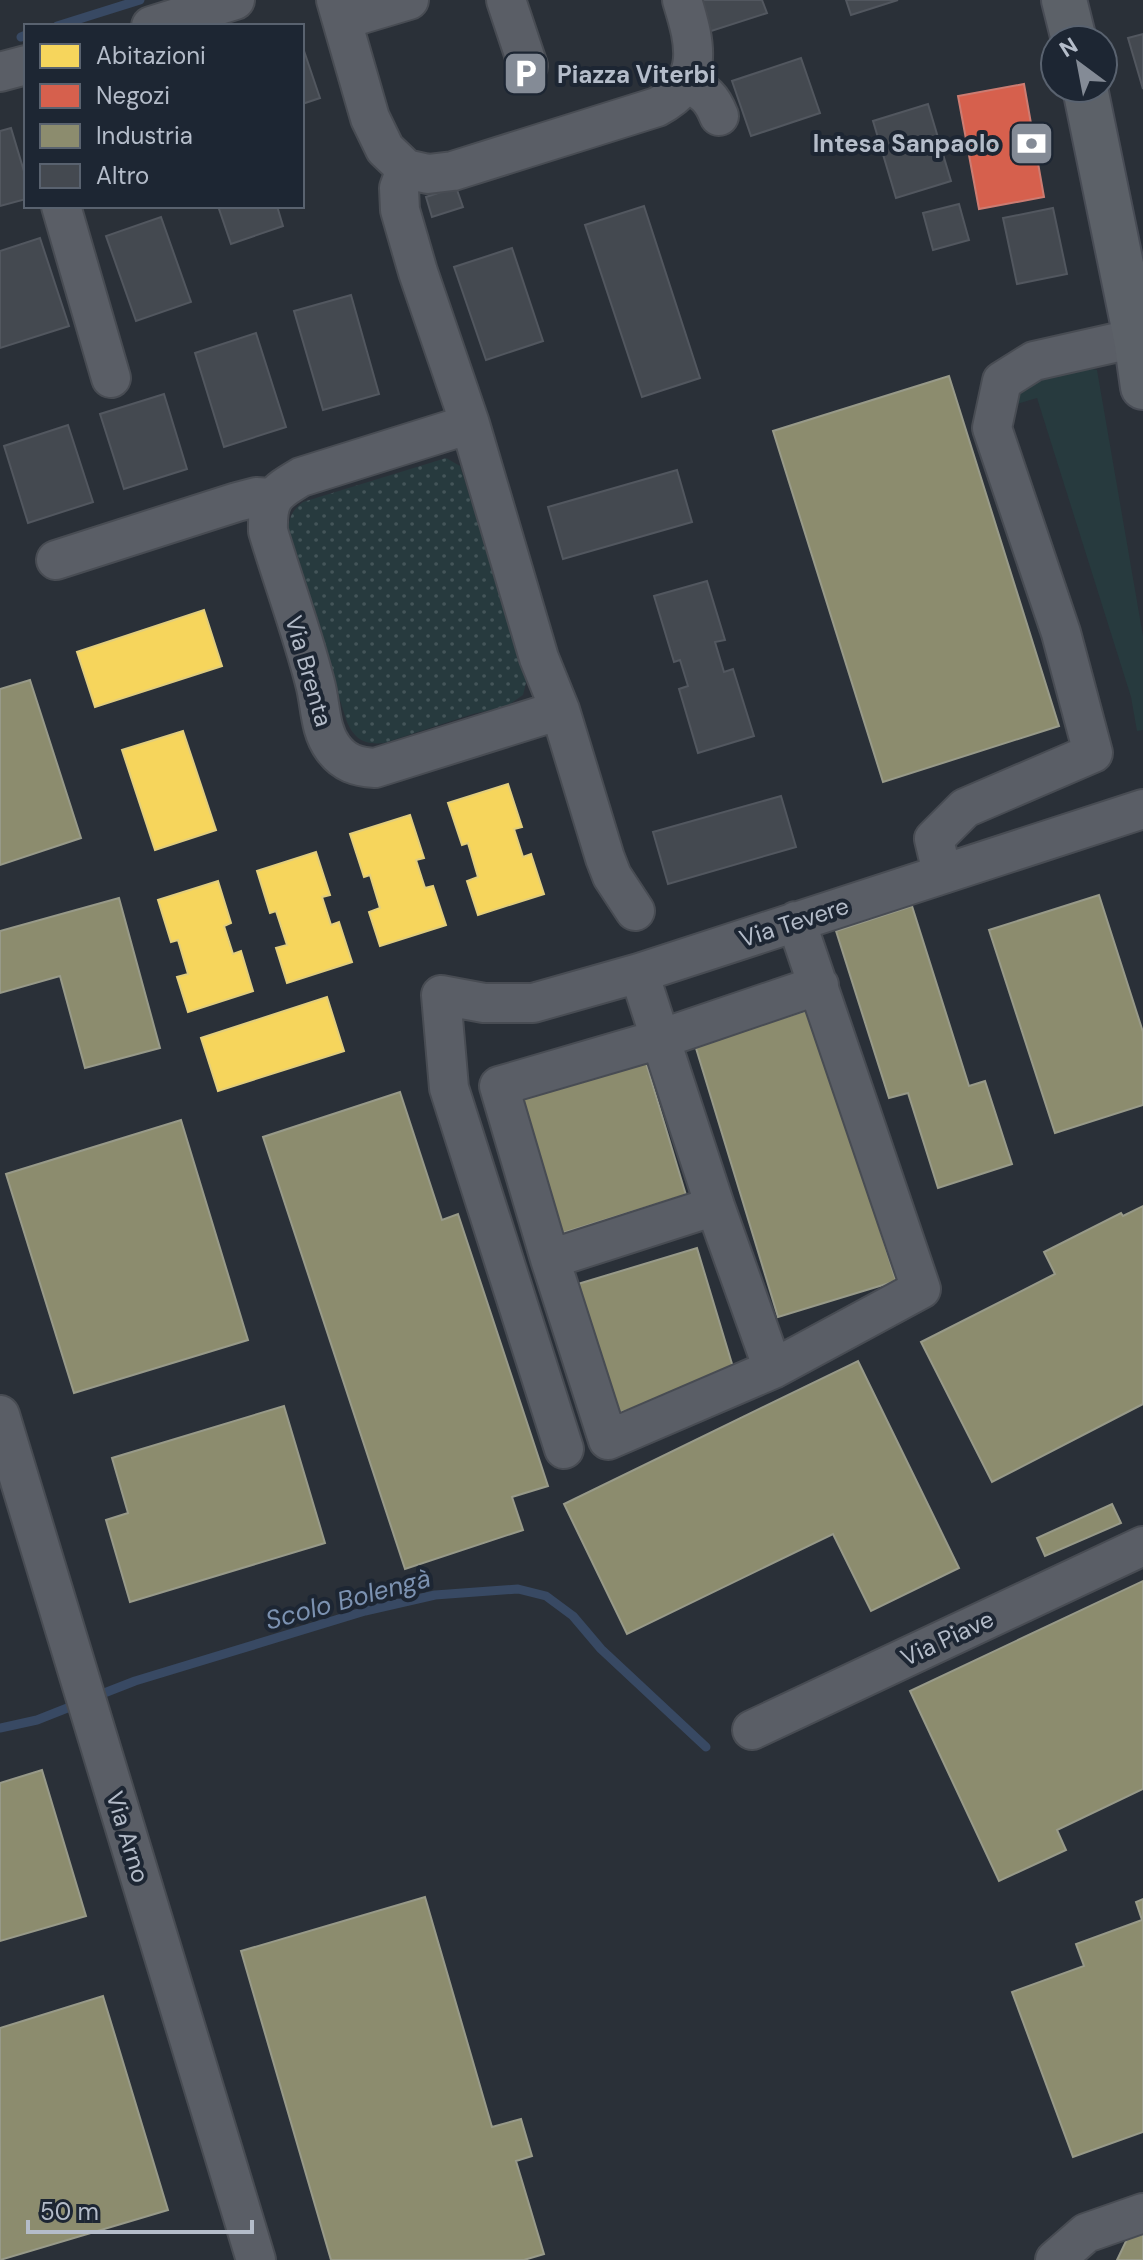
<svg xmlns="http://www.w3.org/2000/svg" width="1143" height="2260" font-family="'DM Sans',sans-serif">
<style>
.green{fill:#273a3e}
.park{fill:url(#park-dots)}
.homes{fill:#f6d55c;stroke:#e2ce7d;stroke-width:2}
.shops{fill:#d6604d;stroke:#cc7c72;stroke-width:2}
.industry{fill:#8c8c6e;stroke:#989a89;stroke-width:2}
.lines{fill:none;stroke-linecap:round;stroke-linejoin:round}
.stream{stroke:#384963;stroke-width:9}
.building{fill:#444950;stroke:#52575f;stroke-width:2}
.minor-casing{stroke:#484c53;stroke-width:42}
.major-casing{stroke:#484c55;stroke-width:48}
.minor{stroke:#5a5e66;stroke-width:38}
.major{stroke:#5c6168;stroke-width:44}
.labels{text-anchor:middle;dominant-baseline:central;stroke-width:8;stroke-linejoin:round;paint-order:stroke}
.poi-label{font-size:24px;font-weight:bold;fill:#b4bcc9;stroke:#1d2633;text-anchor:start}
.street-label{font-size:24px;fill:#b4bcc9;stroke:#1d2633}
.water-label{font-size:26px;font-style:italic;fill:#7c92b1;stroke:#1d2633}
</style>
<defs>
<pattern id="park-dots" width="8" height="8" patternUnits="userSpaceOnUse" patternTransform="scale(2)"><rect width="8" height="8" fill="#273a3e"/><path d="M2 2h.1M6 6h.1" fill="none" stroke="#445559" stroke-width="1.8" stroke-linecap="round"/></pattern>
</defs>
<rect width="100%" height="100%" fill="#2a3038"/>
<path class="green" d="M1078,366L1097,370L1143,636V730L1137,731L1131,697L1037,398L1017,404L1015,397L1020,386Z"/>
<path class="park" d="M446,458L460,466L527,679L523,695L507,706L473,714L384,743C365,745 355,740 347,722L288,539C288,523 289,512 303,502Z"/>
<path class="homes" d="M204,610L222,666L95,707L77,652Z
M183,731L216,830L155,850L122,750Z
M508,784L522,827L514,829L523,857L531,854L544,894L478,915L467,881L478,877L468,843L462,845L448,803Z
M410,815L424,858L416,860L425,888L433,886L446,925L380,946L369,912L380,908L370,875L364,877L350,834Z
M316,852L330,895L322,897L331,925L339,922L352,962L287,983L276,948L287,945L276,911L270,913L257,871Z
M218,881L231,923L224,926L233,954L241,951L253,991L188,1012L177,977L188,974L178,940L171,942L158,900Z
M327,997L344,1051L218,1091L201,1038Z"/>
<path class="shops" d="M1024,84L1044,197L979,209L958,96Z"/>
<path class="industry" d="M949,376L1059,726L883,782L773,431Z
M30,680L81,838L0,865V689Z
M1099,895L1143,1032V1105L1055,1133L989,930Z
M119,898L160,1048L85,1068L60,976L0,993V931Z
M912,906L969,1086L985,1081L1012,1164L938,1188L908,1093L889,1098L836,931Z
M812,1009L896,1281L778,1317L695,1045Z
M643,1053L686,1195L556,1235L513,1094Z
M400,1092L442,1220L458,1214L548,1486L512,1497L523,1530L405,1569L263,1137Z
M181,1120L248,1340L74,1393L6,1174Z
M1143,1206V1404L992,1482L921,1342L1055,1274L1044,1252L1121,1213L1123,1216Z
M697,1248L736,1377L608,1416L568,1287Z
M858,1361L959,1568L871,1611L833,1534L627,1634L564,1504Z
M284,1406L325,1543L130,1602L106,1520L128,1513L112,1458Z
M1112,1504L1121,1523L1045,1556L1037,1538Z
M1143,1581V1789L1057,1830L1066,1850L999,1881L910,1691Z
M42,1770L86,1916L0,1941V1783Z
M425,1897L492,2127L521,2119L532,2156L516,2161L544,2254L524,2260H331L241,1951Z
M1143,1899V2132L1073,2157L1012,1992L1084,1966L1076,1944L1142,1920L1136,1902Z
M103,1996L168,2210L0,2260V2028Z
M1143,2234V2260H1117L1127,2239Z"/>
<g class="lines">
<path class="stream" d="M57,26L140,0
M21,37L26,35
M94,1697L135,1681L365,1611L435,1595L518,1589L546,1596L573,1616L601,1649L706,1747
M0,1728L37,1720L80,1703"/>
</g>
<path class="building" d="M698,0H762L767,13L708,32Z
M846,0H898L851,15Z
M1143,34V89L1128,38Z
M302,45L320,98L302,104Z
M801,58L820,113L751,136L732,81Z
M928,104L951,181L896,198L873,121Z
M11,128L26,178V199L0,206V131Z
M456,187L463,207L432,217L426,197Z
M959,204L969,240L933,250L923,213Z
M218,206H277L283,226L231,244Z
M644,206L700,378L642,397L585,225Z
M1053,208L1067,274L1017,284L1003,218Z
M161,217L191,302L136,321L106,236Z
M40,238L69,326L0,348V251Z
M512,248L543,341L486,360L454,267Z
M351,295L379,394L323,410L294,311Z
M256,333L286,427L224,447L195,353Z
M164,394L187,469L124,489L100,414Z
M68,425L93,502L28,523L4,446Z
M677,470L692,522L563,559L548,507Z
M707,581L725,640L715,642L724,672L733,669L754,736L698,753L679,689L688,686L680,660L674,662L654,596Z
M781,796L796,847L668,884L653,832Z"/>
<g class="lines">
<defs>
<path id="minor" d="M336,0L370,118L385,149L406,169L399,188L400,210L418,272L470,424L539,658L560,710L605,858L612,876L635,911
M506,0L528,66
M342,20L409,0
M151,26L235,0
M0,72L26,65
M687,83C705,92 712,98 719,116
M406,169L428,174L453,171L657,107C705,82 696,45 682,0
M61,206L111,378
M470,424L301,477C274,493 267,498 268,531C283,581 302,632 315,683C321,705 319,729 333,748C344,763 357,767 375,768L560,710
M56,560L237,502L256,497L271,498
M942,873L934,839L965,808L1093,753L1061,633L992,428L1002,381L1034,361L1136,338
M796,921L921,1289L773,1369L608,1440L550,1259L499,1086L660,1039L819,985
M639,973L715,1206L773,1369
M550,1259L715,1206
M0,1415L256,2260
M564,1449L449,1088L441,995L484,1003H533L639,973L1143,809
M752,1730L1143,1546
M1055,2260L1086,2233L1143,2213"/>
<path id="major" d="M1064,0L1074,40
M1085,88L1136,338L1143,387"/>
</defs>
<use href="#minor" class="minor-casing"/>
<use href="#major" class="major-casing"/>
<use href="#minor" class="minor"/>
<use href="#major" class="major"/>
</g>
<defs>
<symbol id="parking-square" viewBox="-11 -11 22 22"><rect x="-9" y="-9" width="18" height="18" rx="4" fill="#848b96" stroke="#1d2633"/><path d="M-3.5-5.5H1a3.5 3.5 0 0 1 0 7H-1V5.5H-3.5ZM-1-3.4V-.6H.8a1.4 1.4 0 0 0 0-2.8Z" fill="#fff"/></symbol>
<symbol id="bank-square" viewBox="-11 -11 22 22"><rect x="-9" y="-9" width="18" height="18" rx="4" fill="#848b96" stroke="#1d2633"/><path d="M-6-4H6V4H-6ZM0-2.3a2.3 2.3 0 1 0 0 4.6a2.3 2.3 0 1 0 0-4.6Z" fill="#fff"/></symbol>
</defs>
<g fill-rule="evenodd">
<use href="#parking-square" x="500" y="48" width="51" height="51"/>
<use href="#bank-square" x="1006" y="118" width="51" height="51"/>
</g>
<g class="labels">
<g class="poi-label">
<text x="557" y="74">Piazza Viterbi</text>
<text x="1000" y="143" text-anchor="end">Intesa Sanpaolo</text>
</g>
<g class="street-label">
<text transform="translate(309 671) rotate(74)">Via Brenta</text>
<text transform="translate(794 922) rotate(-18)">Via Tevere</text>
<text transform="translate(947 1638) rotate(-25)">Via Piave</text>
<text transform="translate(128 1837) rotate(73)">Via Arno</text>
</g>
<g class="water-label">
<text transform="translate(348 1599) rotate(-15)">Scolo Bolengà</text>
</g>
</g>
<rect x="24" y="24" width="280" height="184" fill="#1d2633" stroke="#59626f" stroke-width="2"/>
<rect x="40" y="44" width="40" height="24" fill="#f6d55c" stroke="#59626f" stroke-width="2"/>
<text x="96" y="64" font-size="24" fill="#b4bcc9">Abitazioni</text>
<rect x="40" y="84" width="40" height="24" fill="#d6604d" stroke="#59626f" stroke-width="2"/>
<text x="96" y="104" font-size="24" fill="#b4bcc9">Negozi</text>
<rect x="40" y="124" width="40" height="24" fill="#8c8c6e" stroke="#59626f" stroke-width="2"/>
<text x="96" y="144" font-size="24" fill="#b4bcc9">Industria</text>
<rect x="40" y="164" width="40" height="24" fill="#444950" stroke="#59626f" stroke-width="2"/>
<text x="96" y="184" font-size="24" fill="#b4bcc9">Altro</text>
<g transform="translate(1079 64) rotate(328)"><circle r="38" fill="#1d2633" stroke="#59626f" stroke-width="2"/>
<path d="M0-6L14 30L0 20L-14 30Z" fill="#848b96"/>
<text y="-12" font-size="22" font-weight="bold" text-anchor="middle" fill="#b4bcc9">N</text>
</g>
<path d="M28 2220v12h224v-12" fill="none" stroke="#b4bcc9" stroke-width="4"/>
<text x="40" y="2220" font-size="24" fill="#b4bcc9" stroke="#1d2633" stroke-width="6" paint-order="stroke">50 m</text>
</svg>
